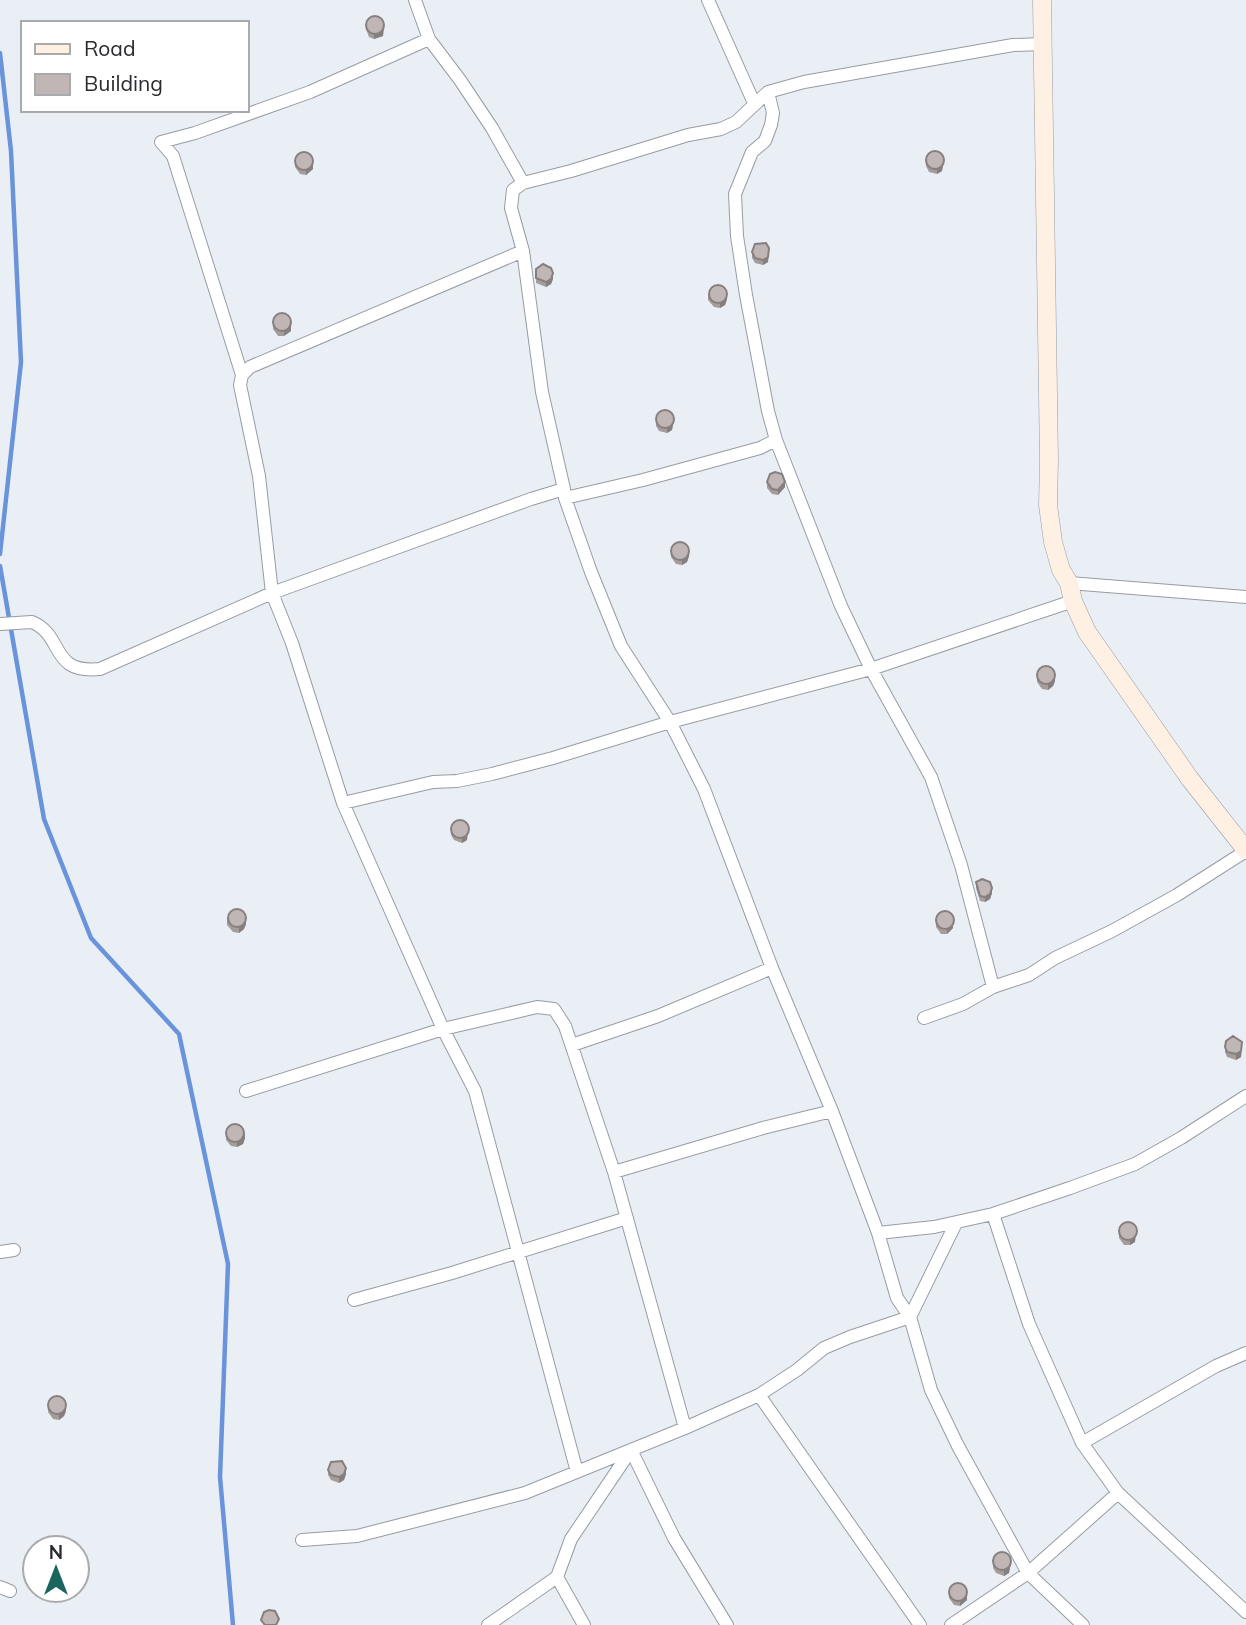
<svg xmlns="http://www.w3.org/2000/svg" width="1246" height="1625" font-family="Mulish,sans-serif">
<style>
.lines{fill:none;stroke-linecap:round;stroke-linejoin:round}
.stream{stroke:#6994db;stroke-width:4.5}
.street-casing{stroke:#979ca3;stroke-width:14}
.secondary-casing{stroke:#979ca3;stroke-width:19}
.street{stroke:#fff;stroke-width:12}
.secondary{stroke:#fef0e3;stroke-width:18}
.wall{fill:#a49d9c}
.shaded-wall{fill:#867f7f}
.building{fill:#bfb6b5;stroke:#867f7f;stroke-width:2}
</style>
<rect width="100%" height="100%" fill="#eaeff6"/>
<g class="lines">
<path class="stream" d="M0,53L11,151L21,362L0,554
M0,566L44,819L91,938L179,1034L228,1264L220,1477L233,1625"/>
<defs>
<path id="street" d="M415,0L429,39L460,80L492,128L523,183
M708,0L754,103
M768,92L773,113L771,125L765,141L752,152L735,194L737,236L746,295L768,411L776,440L841,606L871,669L931,777L961,865L993,987
M523,251L250,367L242,375L240,385L259,476L272,593L292,643L343,803L443,1029L475,1091L577,1472
M242,375L173,156L161,142L195,133L310,92L429,39
M564,489L565,498L591,572L621,646L670,722L704,789L772,968L832,1111L878,1233L897,1298L910,1317L931,1390L958,1446L1028,1573L1083,1625
M565,498L643,480L760,448L776,440
M1069,583L1246,597
M0,624L32,622C65,636 49,674 100,669L272,593L531,499L564,489L542,392L523,251L511,208L513,190L523,183L571,171L688,135L721,129L736,122L768,92L804,82L1013,45L1044,44
M343,803L433,782L457,781L492,774L553,758L670,722L871,669L1073,601
M924,1018L963,1004L993,987L1029,975L1055,958L1112,931L1177,895L1246,851
M572,1045L658,1016L772,968
M246,1091L443,1029L537,1007L554,1009L565,1026L614,1172L685,1428
M614,1172L763,1128L832,1111
M993,1214L1029,1324L1082,1443L1118,1493L1246,1612
M878,1233L934,1227L993,1214L1070,1188L1135,1164L1181,1138L1246,1096
M0,1252L14,1250
M354,1300L452,1273L627,1218
M759,1395L920,1625
M1082,1443L1216,1366L1246,1353
M302,1540L357,1536L525,1493L685,1428L759,1395L797,1370L824,1348L850,1337L910,1317L956,1223
M557,1577L584,1625
M0,1587L10,1591
M488,1625L557,1577L571,1539L631,1450L674,1538L727,1625
M951,1625L1028,1573L1118,1493"/>
<path id="secondary" d="M1042,0L1049,460L1048,505L1053,542L1061,570L1069,583L1073,601L1087,632L1190,779L1246,850"/>
</defs>
<use href="#street" class="street-casing"/>
<use href="#secondary" class="secondary-casing"/>
<use href="#street" class="street"/>
<use href="#secondary" class="secondary"/>
</g>
<path class="wall" d="M366,23L384,28L383,36L374,39L369,37L366,29Z
M926,161L944,162L942,171L937,174L929,172L926,166Z
M295,162L313,169L306,175L300,174L295,167Z
M752,252L769,253L768,262L763,265L755,263L752,258Z
M536,269L553,279L551,284L546,287L536,283Z
M708,295L727,299L725,305L720,308L714,307L708,300Z
M273,324L291,331L284,336H278L273,329Z
M656,420L674,421L672,430L667,433L659,431L656,426Z
M767,482L785,487L778,495L772,494L767,488Z
M671,552L689,556L687,562L682,565L676,564L671,557Z
M1037,676L1055,681L1053,686L1048,690L1042,689L1037,682Z
M451,830L468,831L467,840L462,843L454,840L451,835Z
M976,882L992,893L990,899L985,902L980,901L976,888Z
M227,919L246,924L244,929L239,933L233,932L227,925Z
M936,921L953,928L947,934H941L936,927Z
M1225,1047L1242,1048L1241,1057L1236,1060L1227,1057L1225,1052Z
M226,1134L245,1138L243,1144L237,1147L231,1146L226,1140Z
M1119,1232L1136,1233L1135,1242L1130,1245H1124L1119,1238Z
M48,1407L66,1411L64,1416L59,1420L53,1419L48,1412Z
M328,1470L346,1474L344,1480L339,1483L331,1480L328,1475Z
M993,1563L1011,1564L1009,1573L1004,1576L996,1573L993,1568Z
M949,1593L967,1600L960,1606L954,1605L949,1598Z"/>
<path class="shaded-wall" d="M384,22L383,36L374,39V34Z
M944,157L942,171L937,174V169Z
M313,164V169L306,175V169Z
M769,248L768,262L763,265V260Z
M553,273V279L551,284L546,287V282Z
M727,294V299L725,305L720,308V303Z
M291,325V331L284,336V331Z
M674,416L672,430L667,433V428Z
M785,482V487L778,495V490Z
M689,551V556L687,562L682,565V560Z
M1055,675V681L1053,686L1048,690V684Z
M468,826L467,840L462,843V837Z
M992,888V893L990,899L985,902V897Z
M246,918V924L244,929L239,933V927Z
M953,923V928L947,934V929Z
M1242,1042L1241,1057L1236,1060V1054Z
M245,1133V1138L243,1144L237,1147V1142Z
M1136,1228L1135,1242L1130,1245V1240Z
M66,1405V1411L64,1416L59,1420V1414Z
M346,1468V1474L344,1480L339,1483V1477Z
M1011,1558L1009,1573L1004,1576V1570Z
M967,1595V1600L960,1606V1601Z"/>
<path class="building" d="M366 25a9 9 0 1 1 18 0a9 9 0 1 1-18 0Z
M926 160a9 9 0 1 1 18 0a9 9 0 1 1-18 0Z
M295 161a9 9 0 1 1 18 0a9 9 0 1 1-18 0Z
M766,243L769,248L768,257L763,260L755,258L752,252L755,244Z
M543,264L551,268L553,273L551,279L546,282L536,278V269Z
M709 294a9 9 0 1 1 18 0a9 9 0 1 1-18 0Z
M273 322a9 9 0 1 1 18 0a9 9 0 1 1-18 0Z
M656 419a9 9 0 1 1 18 0a9 9 0 1 1-18 0Z
M775,472L782,474L785,482L778,490L772,489L767,482L770,474Z
M671 551a9 9 0 1 1 18 0a9 9 0 1 1-18 0Z
M1037 675a9 9 0 1 1 18 0a9 9 0 1 1-18 0Z
M451 829a9 9 0 1 1 18 0a9 9 0 1 1-18 0Z
M982,879L990,882L992,888L990,894L985,897L980,896L976,882Z
M228 918a9 9 0 1 1 18 0a9 9 0 1 1-18 0Z
M936 920a9 9 0 1 1 18 0a9 9 0 1 1-18 0Z
M1233,1036L1242,1042L1241,1051L1236,1054L1227,1052L1225,1047L1226,1041Z
M226 1133a9 9 0 1 1 18 0a9 9 0 1 1-18 0Z
M1119 1231a9 9 0 1 1 18 0a9 9 0 1 1-18 0Z
M48 1405a9 9 0 1 1 18 0a9 9 0 1 1-18 0Z
M342,1461L346,1468L344,1474L339,1477L331,1475L328,1470L331,1462Z
M993 1561a9 9 0 1 1 18 0a9 9 0 1 1-18 0Z
M949 1592a9 9 0 1 1 18 0a9 9 0 1 1-18 0Z
M269,1610L275,1611L279,1619L276,1625H265L261,1620L264,1612Z"/>
<rect x="21" y="21" width="228" height="91" fill="#ffffff" stroke="#a9aaab" stroke-width="2"/>
<rect x="35" y="44" width="35" height="10" fill="#fef0e3" stroke="#a9aaab" stroke-width="2"/>
<text x="84" y="56" font-size="21" fill="#292b2e">Road</text>
<rect x="35" y="74" width="35" height="21" fill="#bfb6b5" stroke="#a9aaab" stroke-width="2"/>
<text x="84" y="91" font-size="21" fill="#292b2e">Building</text>
<g transform="translate(56 1569)"><circle r="33" fill="#ffffff" stroke="#a9aaab" stroke-width="2"/>
<path d="M0-5L12 26L0 18L-12 26Z" fill="#1a655e"/>
<text y="-10" font-size="19" font-weight="bold" text-anchor="middle" fill="#292b2e">N</text>
</g>
</svg>
